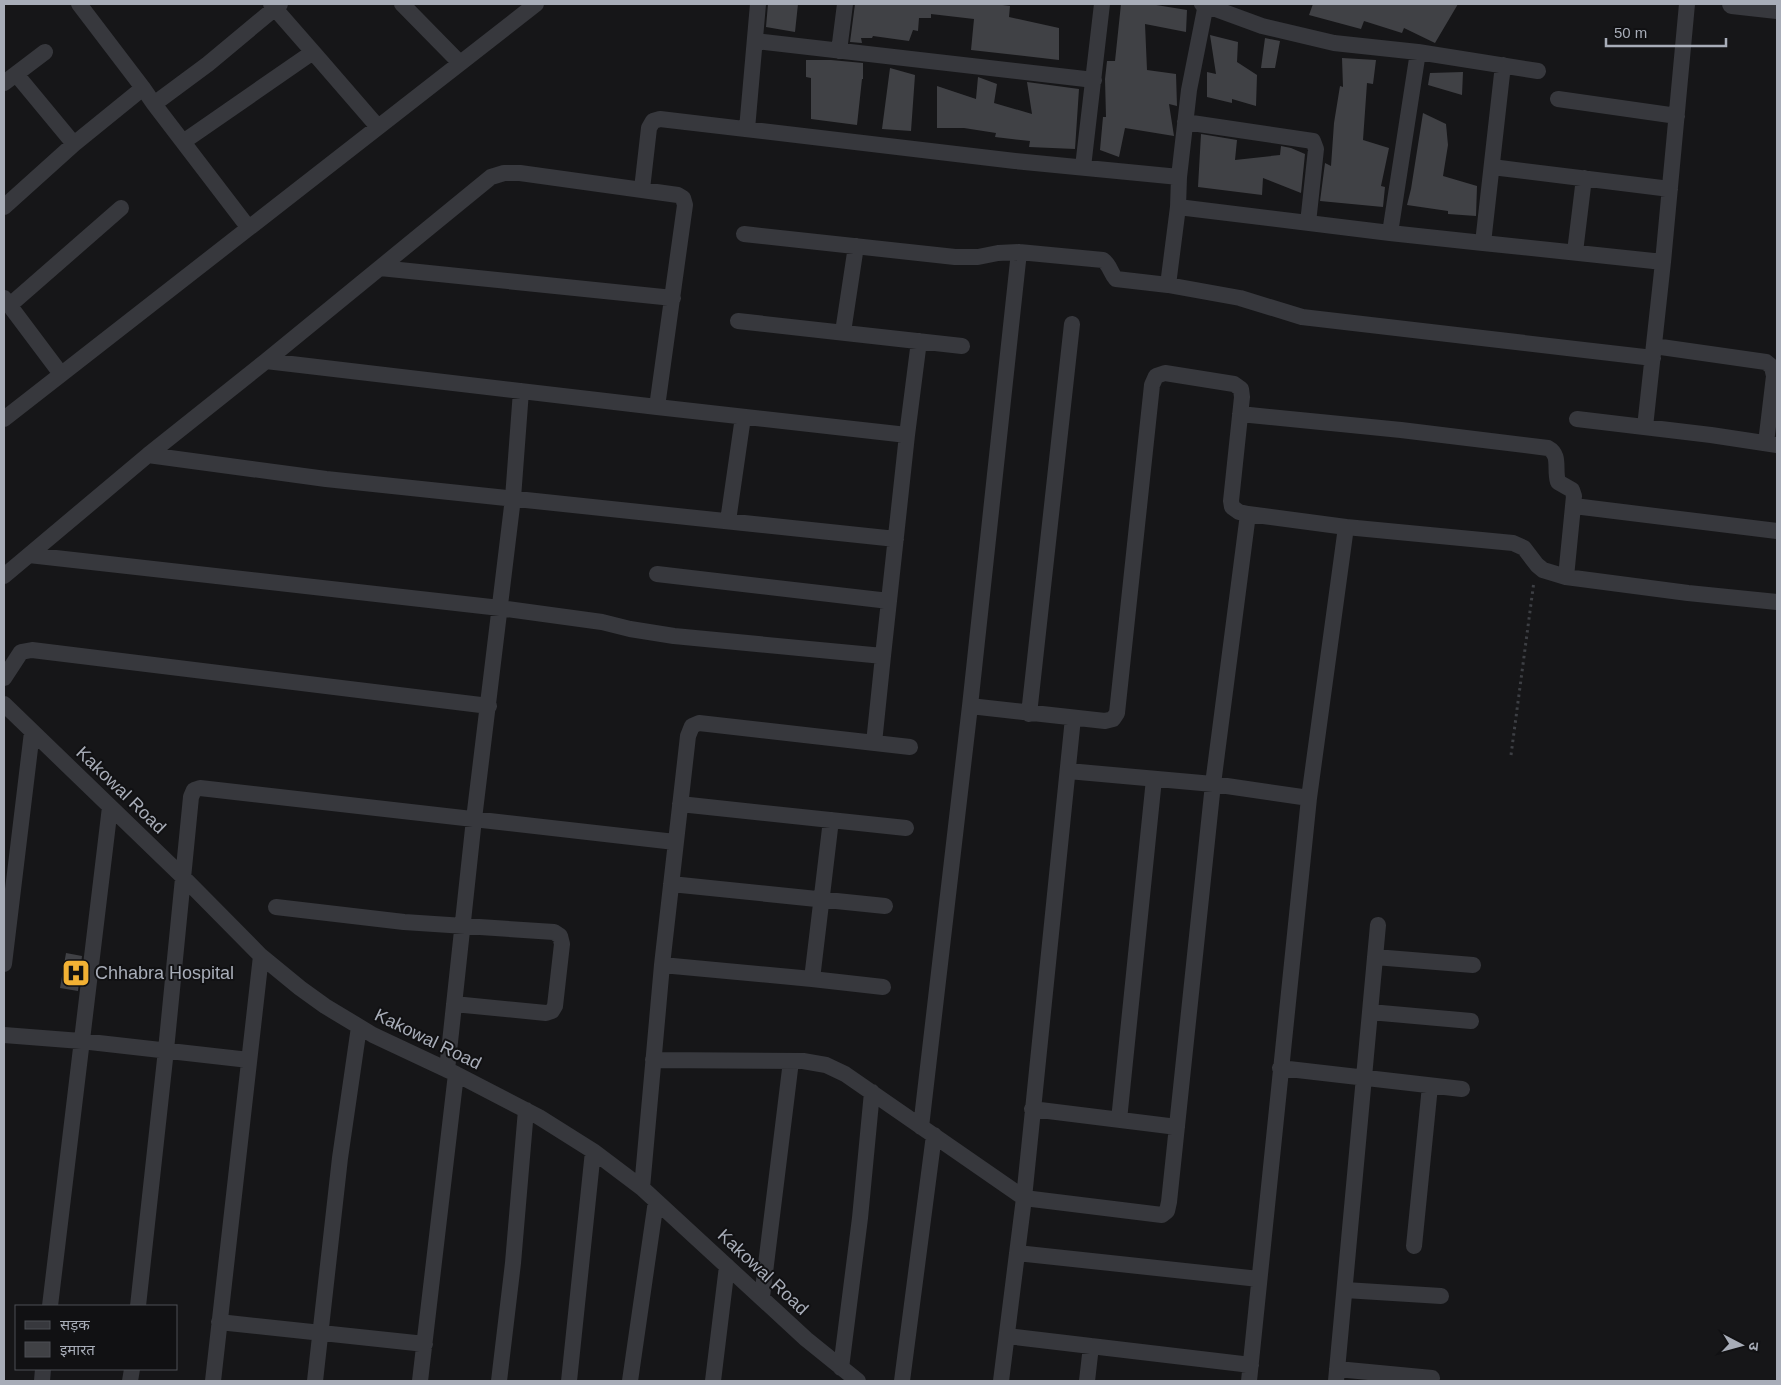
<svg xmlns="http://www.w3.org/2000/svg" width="1781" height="1385" font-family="Arial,'Noto Sans Devanagari',sans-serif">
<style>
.building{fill:#404145}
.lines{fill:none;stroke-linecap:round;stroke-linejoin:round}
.path{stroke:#3d3f44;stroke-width:3;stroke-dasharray:2.5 4;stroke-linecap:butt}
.minor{stroke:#37383d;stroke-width:16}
.tertiary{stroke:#37383d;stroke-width:20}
.labels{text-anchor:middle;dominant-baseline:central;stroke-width:4;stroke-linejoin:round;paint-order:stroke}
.street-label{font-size:18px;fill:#a8adb8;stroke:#111113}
.poi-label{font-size:18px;fill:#a8adb8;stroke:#111113;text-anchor:start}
</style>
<rect width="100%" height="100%" fill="#161618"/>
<path class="building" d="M768,4H798L795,32L766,27Z
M855,4H995L1010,6L1009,17L1059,28V60L971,50L974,19L931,14V18H919L918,31L913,30L909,41L873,36L872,38H861L862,43L850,42Z
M1121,4H1150L1187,10L1186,32L1145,24L1147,70L1176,74L1177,106L1169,104L1174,136L1125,128L1119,157L1100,150L1103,117H1106L1105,79L1107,61H1115Z
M1313,4H1458L1435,43L1404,28L1402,33L1364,21L1361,29L1309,15Z
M1210,35L1238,42L1237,62L1257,75L1256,106L1232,99V103L1207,97V72L1216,74Z
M1265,38L1280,41L1275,68H1261Z
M1342,58L1376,60L1373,84L1367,83L1363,140L1389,148L1381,186L1385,187L1383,207L1320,201L1325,163L1331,166L1334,123L1340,86L1343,87Z
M806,60H831L863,63V79H862L857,125L811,119V78L806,77Z
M890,68L915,75L911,131L882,129Z
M1463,72L1462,95L1428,85L1430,73Z
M978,77L997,84L994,103L1032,114L1027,82L1079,89L1075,149L1029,147L1030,141L995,137L996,133L964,128H937V86L976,99Z
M1423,113L1446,124L1448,145L1443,176L1477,186L1476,216L1448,214V211L1407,205L1411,189Z
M1201,134L1237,140L1235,160L1280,155L1281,146L1291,148L1305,154L1301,193L1263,178L1262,195L1198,187Z
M66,953L82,956L78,991L60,988Z"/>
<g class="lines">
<path class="path" d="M1511,755L1534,581"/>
<path class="minor" d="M79,4L143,88
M402,4L460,63
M1202,4L1262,26L1334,43L1418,52L1538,71
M755,41L1094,80
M839,51L845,4
M313,52L378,127
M1503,65L1483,243L1663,262L1645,427
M16,74L74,144
M4,83L45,52
M1558,99L1677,116
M154,104L248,227
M1185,122L1313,141L1316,149L1308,223
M747,129L758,4
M183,142L313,52L271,4
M1083,167L1102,4
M1492,167L1670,189
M642,189L649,128L653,121L660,119L1015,161L1179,177L1189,90L1206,4
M4,207L74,144L143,88L154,104L208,64L280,4
M1178,207L1390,233L1483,243
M1390,233L1418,52
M744,234L955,257H978L998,253L1019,252L1103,260C1110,265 1110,272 1116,279L1168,285L1178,207L1179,177
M1019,252L970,706L1105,721L1113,719L1117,713L1152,385L1156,376L1165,373L1234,384L1241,389L1242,397L1231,501L1232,507L1239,512L1248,514
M1575,252L1584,178
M1663,262L1687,4
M380,268L673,298
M1168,285L1240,298L1302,317L1653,358
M4,298L61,374
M10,305L121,208
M738,321L962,346
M843,332L856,246
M1654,346L1766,362L1772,367L1774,376L1766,443
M266,361L657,407
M1240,414L1401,430L1548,448C1561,455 1554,469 1558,482L1572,490L1574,496L1566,577
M4,419L536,4
M1577,419L1711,435L1777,445
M907,435L919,341
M148,455L326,479L896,539
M1574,506L1777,531
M728,521L743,417
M657,574L889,601
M4,576L148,455L266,361L491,177L504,173H520L678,195L683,198L685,205L657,407L907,435L883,656L674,636L630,629L602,622L500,608L29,555
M4,678L21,652L32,650L489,706
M4,704L183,877L261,956L300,988L325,1006L373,1035L456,1074L539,1117L593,1151L642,1188L806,1339L858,1381
M1029,714L1072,324
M874,743L883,656
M1068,771L1213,784L1309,798
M680,804L906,828
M671,884L885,906
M276,907L404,922L554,932L560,936L562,944L555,1006L552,1011L546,1013L454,1004
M1375,957L1473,965
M4,964L32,732
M662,965L812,979L883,987
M812,979L831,820
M1370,1012L1471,1021
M4,1035L81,1041L249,1060
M653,1060L803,1061L826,1065L845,1074L1024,1198L1162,1215L1167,1211L1169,1202L1213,784L1248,514L1346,527L1513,543L1524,548L1537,565L1543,570L1566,577L1688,593L1777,602
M1280,1068L1462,1089
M447,1070L474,819L513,498L521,391
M1032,1109L1177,1127
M1119,1120L1154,779
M921,1127L970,706
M642,1188L662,965L688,736L692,726L699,723L910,747
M1414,1246L1430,1086
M1017,1253L1259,1279
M1345,1290L1441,1296
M762,1297L791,1061
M50,1306L110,807
M138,1306L166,1050L191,797L194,790L200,788L675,842
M219,1322L425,1344
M1007,1336L1251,1365
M841,1368L860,1218L872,1092
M1337,1369L1432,1378
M42,1381L43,1369
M130,1381L132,1369
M213,1381L261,956
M315,1381L340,1158L359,1027
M420,1381L456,1074
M499,1381L513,1263L526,1110
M569,1381L593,1151
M630,1381L656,1201
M713,1381L727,1266
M902,1381L934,1135
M1001,1381L1024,1198L1073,718
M1087,1381L1091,1346
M1249,1381L1309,798L1346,527
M1336,1381L1378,925"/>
<path class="tertiary" d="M1732,4L1777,9"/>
</g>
<defs>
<symbol id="hospital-square" viewBox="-11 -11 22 22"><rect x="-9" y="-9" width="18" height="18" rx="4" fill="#f2b134" stroke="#111113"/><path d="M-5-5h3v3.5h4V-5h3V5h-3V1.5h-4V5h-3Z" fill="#111"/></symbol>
</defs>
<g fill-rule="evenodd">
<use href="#hospital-square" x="60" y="957" width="32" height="32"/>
</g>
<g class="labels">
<g class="street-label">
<text transform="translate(121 790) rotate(44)">Kakowal Road</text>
<text transform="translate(428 1039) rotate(26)">Kakowal Road</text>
<text transform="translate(763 1272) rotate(43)">Kakowal Road</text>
</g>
<g class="poi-label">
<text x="95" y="973">Chhabra Hospital</text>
</g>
</g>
<rect width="1781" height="1385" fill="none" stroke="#a8adb8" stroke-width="10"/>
<rect x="15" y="1305" width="162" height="65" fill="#111113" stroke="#4d4f55"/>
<rect x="25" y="1321" width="25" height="8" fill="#37383d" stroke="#4d4f55"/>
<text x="60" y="1330" font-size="15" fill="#a8adb8">सड़क</text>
<rect x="25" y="1342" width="25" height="15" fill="#404145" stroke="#4d4f55"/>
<text x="60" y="1355" font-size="15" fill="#a8adb8">इमारत</text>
<g transform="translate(1741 1345) rotate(96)" stroke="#111113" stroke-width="4" paint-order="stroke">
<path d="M0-4L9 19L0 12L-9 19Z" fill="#a8adb8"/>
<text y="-8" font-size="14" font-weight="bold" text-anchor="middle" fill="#a8adb8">उ</text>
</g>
<path d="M1606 38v8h120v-8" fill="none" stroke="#a8adb8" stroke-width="2.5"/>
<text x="1614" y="38" font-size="15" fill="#a8adb8" stroke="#111113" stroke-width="4" paint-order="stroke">50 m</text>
</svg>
